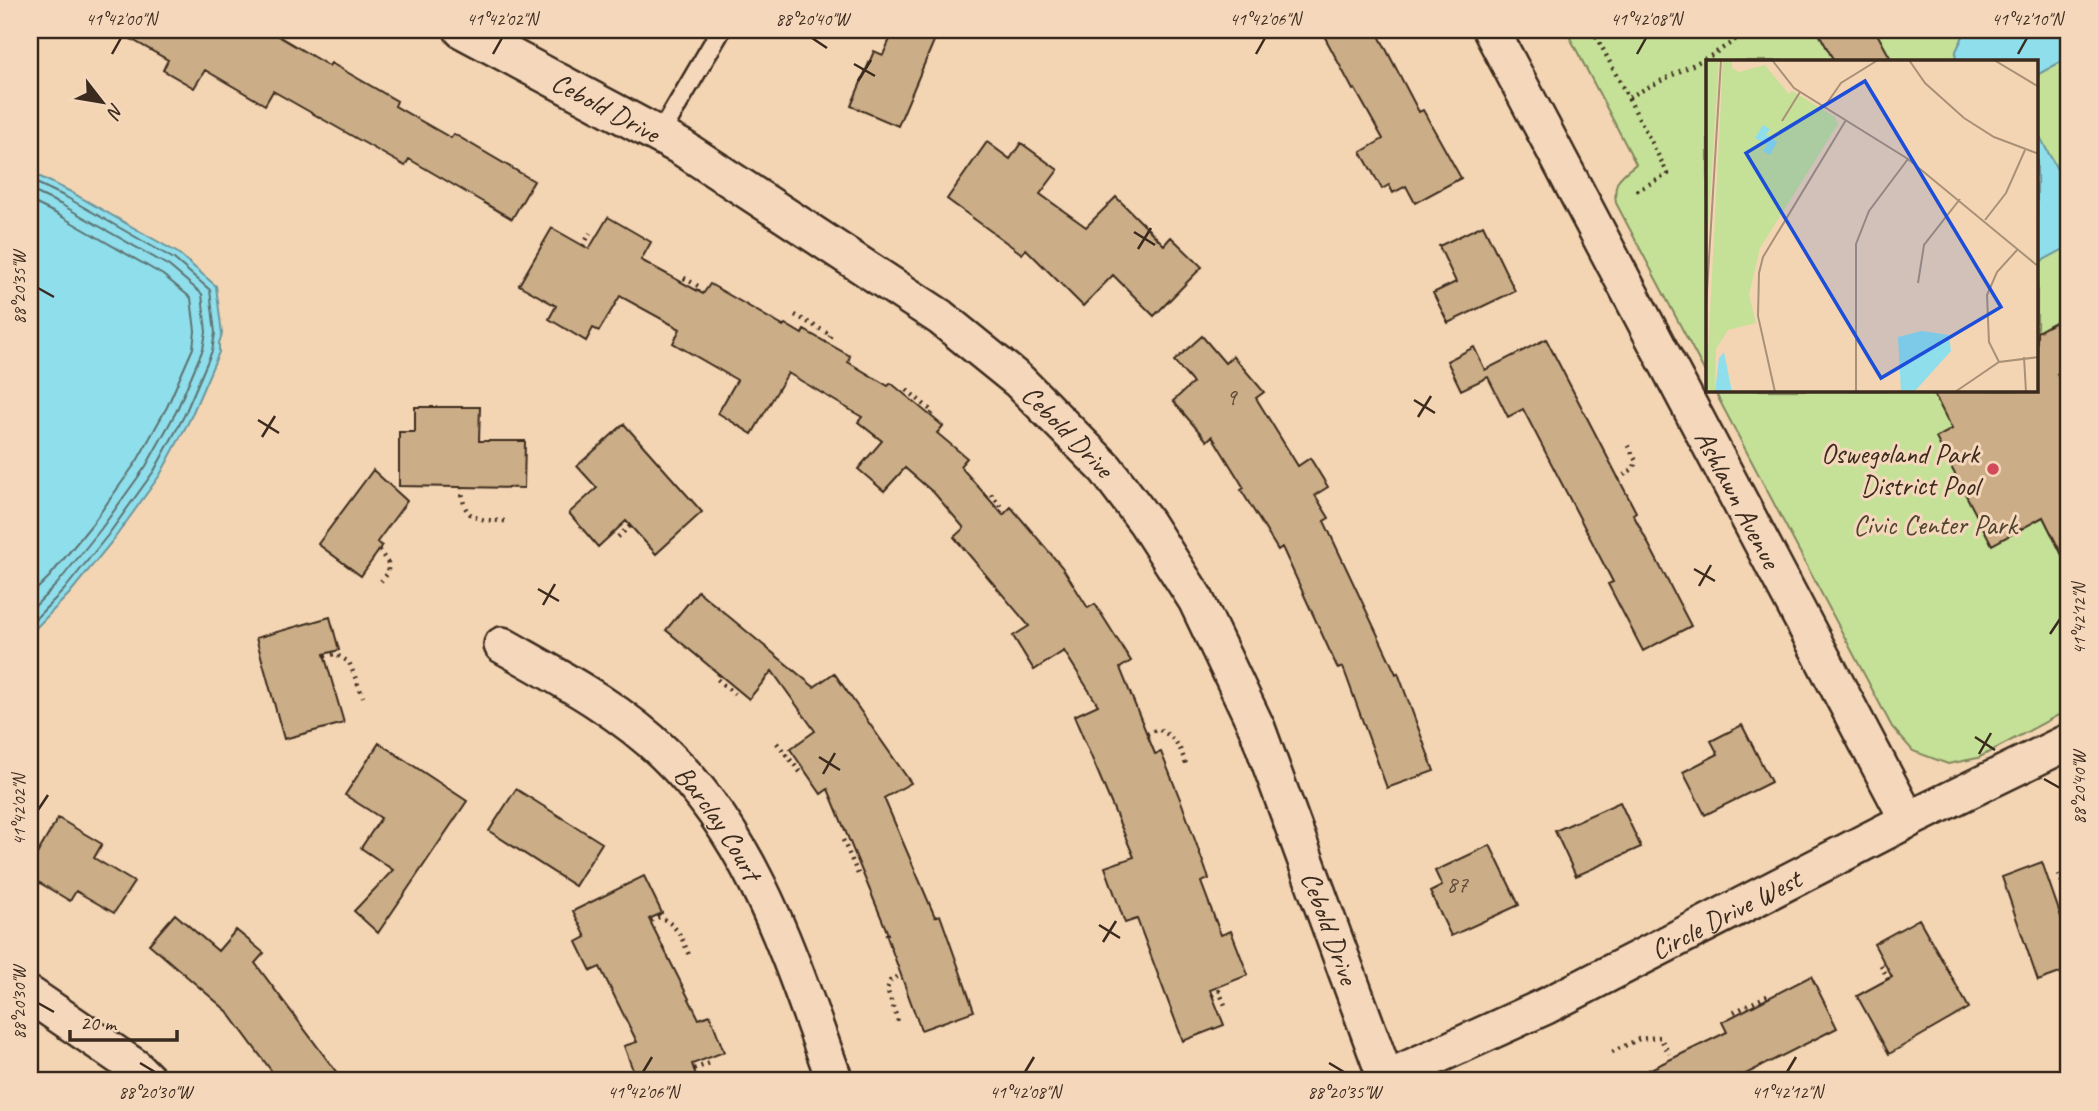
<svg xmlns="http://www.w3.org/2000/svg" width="2098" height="1111" font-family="Caveat,sans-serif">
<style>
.green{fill:#c5e198;stroke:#80865b;stroke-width:2}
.water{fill:#8fdeec;stroke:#6d969a;stroke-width:2}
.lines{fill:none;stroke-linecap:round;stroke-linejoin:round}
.shore{stroke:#5d7270;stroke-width:2}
.building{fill:#cbae87;stroke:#3b2a1e;stroke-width:2}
.lane-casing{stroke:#3b2a1e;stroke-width:23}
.street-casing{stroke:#3b2a1e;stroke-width:40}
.path{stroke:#3b2a1e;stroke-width:4.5;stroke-dasharray:2 5;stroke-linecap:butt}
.lane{stroke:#f5d7bb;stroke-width:18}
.street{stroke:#f5d7bb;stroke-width:35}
.ticks{fill:none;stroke:#3b2a1e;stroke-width:2.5}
.poi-dot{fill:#d1495b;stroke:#f5d7bb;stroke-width:2.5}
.labels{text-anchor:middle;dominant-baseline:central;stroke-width:6;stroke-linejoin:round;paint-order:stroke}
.number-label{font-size:24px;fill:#5f4b38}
.street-label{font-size:28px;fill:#3b2a1e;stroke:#f5d7bb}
.poi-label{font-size:28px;fill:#3b2a1e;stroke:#f5d7bb;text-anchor:end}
.park-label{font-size:28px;fill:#504530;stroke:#f5d7bb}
.inset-road{fill:none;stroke:#a99177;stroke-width:2}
.view{fill:#1d4ed8;fill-opacity:0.15;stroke:#1d4ed8;stroke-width:3.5}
.inset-edge{fill:none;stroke:#3b2a1e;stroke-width:3.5}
.neatline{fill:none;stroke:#3b2a1e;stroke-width:2.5}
.ticks-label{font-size:18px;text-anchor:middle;fill:#3b2a1e}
</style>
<rect width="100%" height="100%" fill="#f3d5b3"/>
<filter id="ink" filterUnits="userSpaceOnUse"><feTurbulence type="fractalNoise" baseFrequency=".0143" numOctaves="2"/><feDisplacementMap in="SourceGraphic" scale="14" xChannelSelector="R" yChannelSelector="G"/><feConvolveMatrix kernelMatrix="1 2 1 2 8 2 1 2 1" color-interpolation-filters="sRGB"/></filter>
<g filter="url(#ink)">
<path class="green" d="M1566,30H2068V710L1978,758L1948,764L1913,751L1892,727L1714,390H2037V61H1708V378L1616,203C1613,181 1619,177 1636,164Z"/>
<path class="water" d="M1966,30H2068V58L2037,75V61H1955L1956,51Z
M2037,131L2060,175L2068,172V247L2040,262L2037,256Z
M30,172L69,191L178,253L216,286L222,334L219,343V352L190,419L160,475L114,539L69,594L30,634Z"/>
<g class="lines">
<path class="shore" d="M30,180L66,197L174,259L210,290L215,333L212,351L184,416L154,471L108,535L64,590L30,624
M30,190L62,205L169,266L202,294L206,332L203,349L176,412L146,466L101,529L57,584L30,611
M30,201L57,214L163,275L191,298L195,331L193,348L167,407L137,461L93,523L49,577L30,596"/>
</g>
<path class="building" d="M115,30H268L329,66L331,63L397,101L395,106L451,138L454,134L534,181L512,219L409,159L405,166L273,91L265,105L205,70L194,88L163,70L168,60Z
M894,30H907L934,41L898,126L851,106L874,51L883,55Z
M1321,30H1376L1419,112L1423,110L1461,178L1415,203L1406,186L1393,193L1389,185L1382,189L1361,152L1383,139L1355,89L1353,90Z
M1817,30H1875L1892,61H1834Z
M987,142L1010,159L1021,143L1058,170L1040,194L1086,227L1116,197L1164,245L1171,237L1202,267L1154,316L1113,275L1083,306L1026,249L1022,254L947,199Z
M608,217L651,242L641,260L703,294L710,284L783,326L785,324L802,334L804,330L850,356L848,362L888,386L891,383L943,426L937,433L967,458L960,466L1003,515L1011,507L1062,567L1088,608L1095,604L1131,661L1120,668L1155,754L1161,752L1182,804L1209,879L1201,882L1221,935L1231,931L1248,975L1210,990L1224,1025L1183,1041L1137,919L1125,923L1105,867L1134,857L1074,716L1098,705L1064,651L1034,670L1013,636L1029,626L954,537L964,528L935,494L905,468L884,491L858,469L882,441L858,422L862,417L788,373L752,434L718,413L737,380L673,343L680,329L620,296L599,331L593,328L586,341L549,319L556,306L519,285L552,228L589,249Z
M1483,225L1515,291L1448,323L1433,293L1456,282L1439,246Z
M2068,315V368L2057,374L2068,395V567L2043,517L1992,545L1936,438L1952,429L1932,390H2037V332Z
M1202,336L1225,363L1233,356L1264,392L1256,398L1298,466L1310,458L1328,487L1315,495L1329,518L1324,521L1396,674L1398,673L1434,771L1387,788L1343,667L1338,669L1282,547L1278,550L1241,490L1244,488L1212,436L1207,441L1173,401L1193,383L1174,361Z
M1546,339L1636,512L1633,514L1691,626L1643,651L1608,584L1613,582L1523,409L1508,417L1488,377L1461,390L1447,361L1474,347L1485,370Z
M415,407H480L479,441H525L524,488L399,486V432H415Z
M624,424L702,512L656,554L626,521L598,547L569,513L597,488L577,466Z
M373,470L407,501L377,542L382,546L361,576L318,544Z
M698,591L814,687L834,673L911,783L884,798L935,917L940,915L974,1011L921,1030L886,934H888L828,789L821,794L790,749L815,731L772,671L749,699L666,630Z
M330,617L339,650L324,654L344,723L284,739L256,638Z
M1742,725L1771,782L1705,815L1683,772L1718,754L1711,741Z
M379,743L467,801L378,933L354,911L393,870L361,848L381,818L345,795Z
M516,789L602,843L575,886L489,831Z
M1620,802L1641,847L1576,876L1555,831Z
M58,818L102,844L94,858L134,882L114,913L76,891L70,901L30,877V866Z
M1490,845L1519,905L1451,936L1430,892L1442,886L1435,871Z
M2042,862L2068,937V970L2038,981L2002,877Z
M644,876L662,913L649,919L699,1019L710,1015L724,1052L692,1064L698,1081H637L624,1046L637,1042L600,967L591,971L577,942L586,937L573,911Z
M175,914L218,951L236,930L264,953L255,963L343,1081H279L227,1011L149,944Z
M1919,919L1969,1008L1889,1054L1857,996L1892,977L1874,944Z
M1811,976L1837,1028L1732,1081H1626L1727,1032L1722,1022Z"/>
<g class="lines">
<defs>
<path id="lane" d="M659,136L721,30"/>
<g id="street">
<path id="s1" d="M462,30L681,147L940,317L1019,381L1106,469L1146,522L1196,600L1257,728L1386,1079"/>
<path id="s2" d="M1491,30L1908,820"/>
<path id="s3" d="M502,645C558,677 618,708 665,754C757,842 792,965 835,1081"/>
<path d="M30,995L135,1067L149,1081"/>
<path id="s4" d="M1381,1081L1546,1006L1908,820L2068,742"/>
</g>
</defs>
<use href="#lane" class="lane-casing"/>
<use href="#street" class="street-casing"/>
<path class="path" d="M1593,30L1668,174L1636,191
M1629,97L1712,55L1751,30
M583,246L590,233
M684,278L700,287L697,292
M795,315L831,335L827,342
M907,390L933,412L930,416
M1618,479L1634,468L1636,461L1627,444
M462,487C462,520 477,520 505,521
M991,494L1003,509L1000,512
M618,537L630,526
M379,550L388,563V573L381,581
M325,656L335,654L349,662L363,697
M719,674L716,678L734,694
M1147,734L1158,729C1176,738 1179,745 1186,764
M777,743L800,772L804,769
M843,840L858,874L862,872
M2059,874L2068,898
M2061,917L2068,914
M651,921L659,917C677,924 682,938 689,955
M1881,965L1888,979
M1212,995L1219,991L1225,1005
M1734,1012L1769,995L1770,997
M898,1021L887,989L890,981L901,975
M1612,1052L1639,1039L1660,1037L1669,1054
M694,1069L710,1063"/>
<use href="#lane" class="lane"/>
<use href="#street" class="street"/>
</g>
</g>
<path class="ticks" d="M812,38L827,48M112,54L121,38M493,54L502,38M1256,54L1265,38M1637,54L1646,38M2018,54L2027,38M854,64L875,76M858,81L871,60M1134,232L1155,245M1138,249L1151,228M38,288L54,297M1414,400L1435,413M1418,417L1431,396M258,420L279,433M262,437L275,416M1694,569L1715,581M1699,586L1711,565M538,589L559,601M543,605L555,584M2050,634L2060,619M1975,737L1995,750M1979,754L1991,733M819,757L840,770M823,774L835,753M2044,779L2060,788M38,810L48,795M1099,925L1120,938M1103,942L1116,921M38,1003L54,1012M140,1063L155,1072M1329,1063L1344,1072M643,1072L652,1057M1025,1072L1034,1057M1787,1072L1796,1057"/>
<circle class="poi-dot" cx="1993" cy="469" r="7"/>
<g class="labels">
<g class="number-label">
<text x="1231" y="397">9</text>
<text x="1457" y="884">87</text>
</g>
<g class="street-label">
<text stroke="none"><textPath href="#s1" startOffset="163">Cebold Drive</textPath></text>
<text stroke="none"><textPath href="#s1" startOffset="730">Cebold Drive</textPath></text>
<text stroke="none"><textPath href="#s2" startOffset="530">Ashlawn Avenue</textPath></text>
<text stroke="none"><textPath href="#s3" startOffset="284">Barclay Court</textPath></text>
<text stroke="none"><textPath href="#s4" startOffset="383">Circle Drive West</textPath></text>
<text stroke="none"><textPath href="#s1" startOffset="1297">Cebold Drive</textPath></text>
</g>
<g class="poi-label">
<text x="1979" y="453">Oswegoland Park<tspan x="1979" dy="32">District Pool</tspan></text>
</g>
<g class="park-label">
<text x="1935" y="524">Civic Center Park</text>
</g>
</g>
<g transform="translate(1706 60)">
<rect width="332" height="332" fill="#f3d5b3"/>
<path d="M0,0H13L0,201ZM17,0H26V8L33,12L59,5L83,34L86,31L129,57L132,64L54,188L43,235L50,263L22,270L10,289L9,332H0Z" fill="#c5e198"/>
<path d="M57,65L64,69L60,75L71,82L64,95L57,91L61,85L49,78ZM216,271L243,275L245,291L208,332H195L192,277ZM18,292L26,332H9L13,298Z" fill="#8fdeec"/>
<path class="inset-road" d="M66,0L88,28L202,99L333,207M203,0L219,23L258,58L288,77L333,94M288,0L333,27M119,46L135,23L172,0M76,61L94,32M279,160L300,133L319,90M212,223L218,185L254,139M0,248L15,0M318,297L320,332M293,302L283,282L281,235L291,212L312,189M69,332L52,256L53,213L57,197L140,60M150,332V184L163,151L202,99M249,332L293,302L333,297"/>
<path class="view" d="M159,21L295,247L175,318L40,93Z"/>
<rect width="332" height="332" class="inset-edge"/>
</g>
<rect width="2098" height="1111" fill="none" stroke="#f5d7bb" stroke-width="77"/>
<g transform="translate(102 102) rotate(121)" stroke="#f5d7bb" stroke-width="5" paint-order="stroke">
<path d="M0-5L12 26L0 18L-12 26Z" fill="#3b2a1e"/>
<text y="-10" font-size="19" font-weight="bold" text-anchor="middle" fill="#3b2a1e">N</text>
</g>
<path d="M70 1030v10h107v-10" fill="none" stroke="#3b2a1e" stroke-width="3.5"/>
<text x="80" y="1030" font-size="21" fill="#3b2a1e" stroke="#f5d7bb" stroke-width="5" paint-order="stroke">20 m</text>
<rect x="38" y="38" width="2022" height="1034" class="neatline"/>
<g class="ticks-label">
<text x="121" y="25">41°42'00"N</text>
<text x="502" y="25">41°42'02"N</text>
<text x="812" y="25">88°20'40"W</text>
<text x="1265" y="25">41°42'06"N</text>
<text x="1646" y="25">41°42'08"N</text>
<text x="2027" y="25">41°42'10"N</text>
<text transform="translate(19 288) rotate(-90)" y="6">88°20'35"W</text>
<text transform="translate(2079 619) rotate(-90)" y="6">41°42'12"N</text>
<text transform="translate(2079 788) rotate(-90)" y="6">88°20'40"W</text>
<text transform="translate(19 810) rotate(-90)" y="6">41°42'02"N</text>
<text transform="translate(19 1003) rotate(-90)" y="6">88°20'30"W</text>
<text x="155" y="1098">88°20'30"W</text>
<text x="643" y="1098">41°42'06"N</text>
<text x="1025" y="1098">41°42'08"N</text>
<text x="1344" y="1098">88°20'35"W</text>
<text x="1787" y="1098">41°42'12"N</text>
</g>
</svg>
